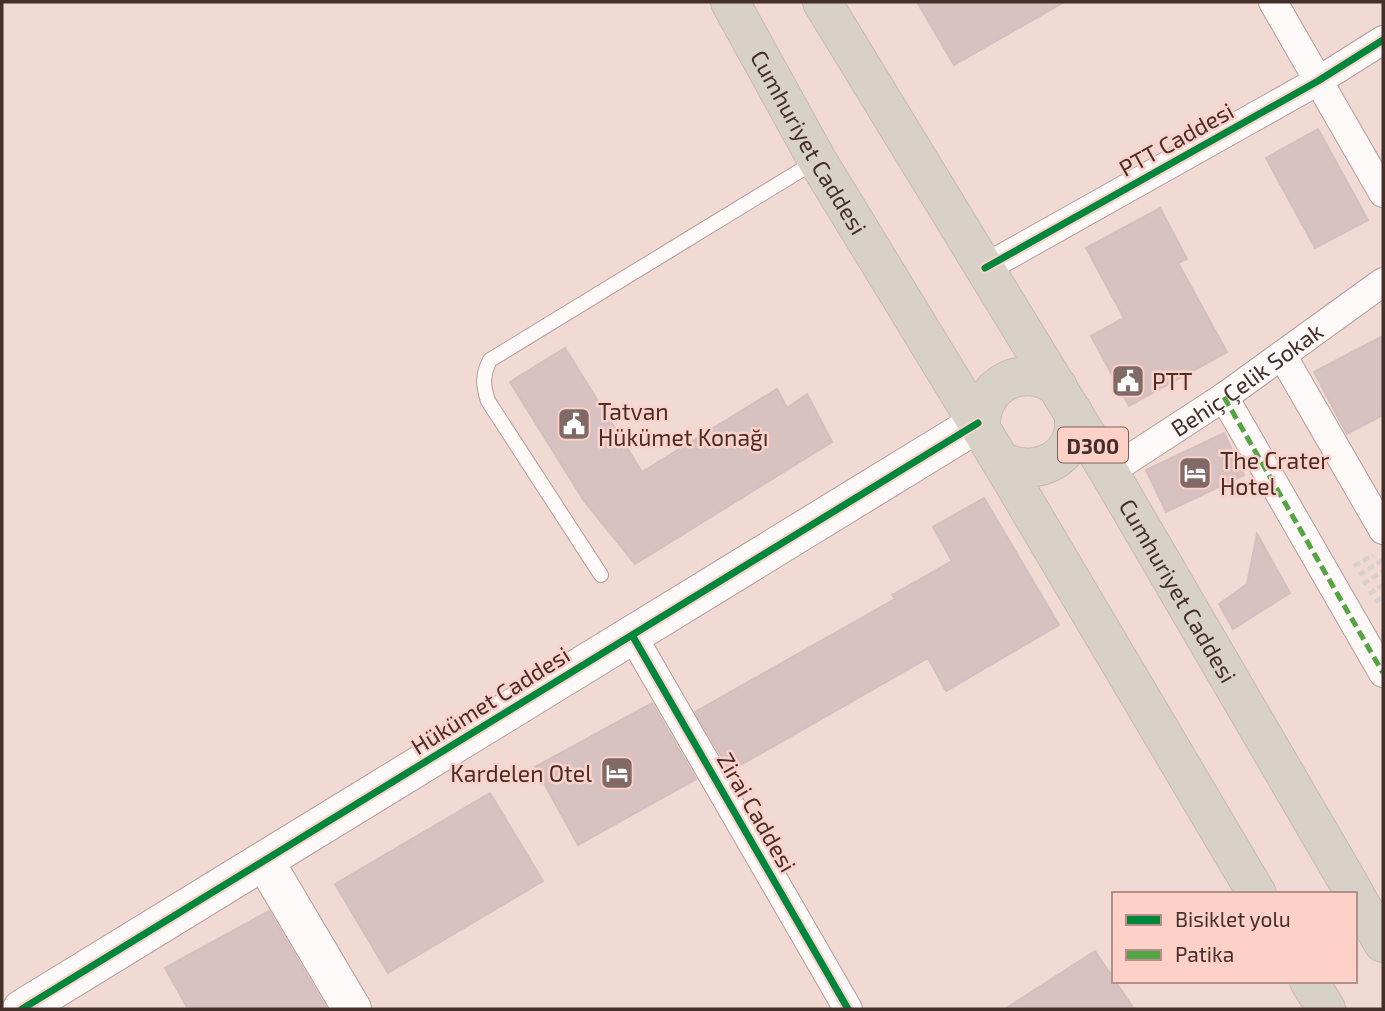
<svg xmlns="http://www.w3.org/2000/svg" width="1385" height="1011" font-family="'Exo 2',sans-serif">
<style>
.building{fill:#d7c2c1;stroke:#d3bfbd;stroke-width:2}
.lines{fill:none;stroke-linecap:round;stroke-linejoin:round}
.lane-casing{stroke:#b19d99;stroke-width:16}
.street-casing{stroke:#b19d99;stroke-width:30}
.secondary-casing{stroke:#b19d99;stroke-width:40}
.highway-casing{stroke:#c6b9b6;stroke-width:40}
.path{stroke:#d8d0cf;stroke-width:4.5;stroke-dasharray:7 3.5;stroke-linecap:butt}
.lane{stroke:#fdf9f9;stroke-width:14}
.street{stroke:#fdf9f9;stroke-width:28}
.secondary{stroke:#fdf9f9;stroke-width:38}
.highway{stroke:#d8d1c7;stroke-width:38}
.quiet{stroke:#55a443;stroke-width:5;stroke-dasharray:10 5;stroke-linecap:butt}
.cycleway-casing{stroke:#fdd1c8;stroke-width:11}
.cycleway{stroke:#00873e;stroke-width:7}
.labels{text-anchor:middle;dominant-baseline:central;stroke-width:5;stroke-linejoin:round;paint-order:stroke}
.shield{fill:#fdd1c8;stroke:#7c605a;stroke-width:2}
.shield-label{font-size:21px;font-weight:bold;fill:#442f2b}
.street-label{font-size:23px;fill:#442f2b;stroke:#fdd1c8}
.poi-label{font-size:23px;fill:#442f2b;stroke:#fdd1c8;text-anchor:start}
</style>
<rect width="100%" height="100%" fill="#f1d9d4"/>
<path class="building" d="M917,2H1064L954,65Z
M1318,129L1368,220L1315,248L1266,158Z
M1160,208L1187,259L1178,263L1227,352L1129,406L1091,336L1124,318L1086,248Z
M1383,336V415L1347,434L1314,372Z
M565,348L642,472L777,389L787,408L807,394L832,442L635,564L584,501L510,382Z
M1224,433L1244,475L1166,512L1146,470Z
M984,498L1059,625L946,691L928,658L730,771L695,712L895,599L892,595L952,561L933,527Z
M1257,534L1290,593L1233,629L1219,604L1247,584Z
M652,703L696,779L578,845L535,767Z
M490,793L543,881L388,973L335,884Z
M269,911L327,1009H188L165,968Z
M1095,951L1134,1009H1005Z"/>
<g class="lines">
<defs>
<path id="lane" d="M601,575L488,401C483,385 482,376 490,360L816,161"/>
<g id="street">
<path d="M1273,2L1383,193"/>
<path d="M985,268L1318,81L1383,40"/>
<path d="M1282,355L1383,530"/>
<path d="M1224,397L1383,673"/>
<path id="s1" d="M1109,472L1224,397L1383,282"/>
<path d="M632,635L848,1009"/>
</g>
<path id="secondary" d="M265,862L352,1009
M22,1009L978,423"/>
<g id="highway">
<path id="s2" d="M730,2L817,160L1000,460L1257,894"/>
<path id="s3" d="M822,2L1109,472L1355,894"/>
<path d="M981,429C978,385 1023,361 1058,387"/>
<path d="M1000,460C1037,481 1082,456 1073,412"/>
<path d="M1355,895L1383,943"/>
<path d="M1309,981L1326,1009"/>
</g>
</defs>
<use href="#lane" class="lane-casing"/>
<use href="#street" class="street-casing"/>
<use href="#secondary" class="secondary-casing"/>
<use href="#highway" class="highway-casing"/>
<path class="path" d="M1354,566L1373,555
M1359,575L1383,560
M1363,584L1383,571
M1369,594L1383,585
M1375,602L1383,597"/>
<use href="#lane" class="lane"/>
<use href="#street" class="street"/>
<use href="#secondary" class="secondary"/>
<use href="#highway" class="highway"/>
<path class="quiet" d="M1224,397L1383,673"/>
<defs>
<path id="cycleway" d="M985,268L1318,81L1383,40
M632,635L848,1009
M22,1009L978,423"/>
</defs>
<use href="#cycleway" class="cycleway-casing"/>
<use href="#cycleway" class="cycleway"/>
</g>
<defs>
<symbol id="civic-square" viewBox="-11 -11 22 22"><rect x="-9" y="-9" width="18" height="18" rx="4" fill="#816a66" stroke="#fdd1c8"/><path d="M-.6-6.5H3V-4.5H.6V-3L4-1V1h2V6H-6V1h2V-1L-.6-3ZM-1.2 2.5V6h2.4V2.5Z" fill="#fff"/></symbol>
<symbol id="hotel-square" viewBox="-11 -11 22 22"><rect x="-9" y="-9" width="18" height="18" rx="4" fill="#816a66" stroke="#fdd1c8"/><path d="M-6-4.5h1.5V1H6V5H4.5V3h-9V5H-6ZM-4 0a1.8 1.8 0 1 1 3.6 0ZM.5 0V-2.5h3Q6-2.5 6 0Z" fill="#fff"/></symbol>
</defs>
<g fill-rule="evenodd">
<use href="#civic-square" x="1109" y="362" width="38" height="38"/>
<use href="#civic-square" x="555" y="405" width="38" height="38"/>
<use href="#hotel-square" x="1176" y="454" width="38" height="38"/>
<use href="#hotel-square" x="598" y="754" width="38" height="38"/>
</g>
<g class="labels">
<rect class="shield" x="1058" y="427.5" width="70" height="35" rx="5"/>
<g class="shield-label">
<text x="1093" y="445">D300</text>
</g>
<g class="street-label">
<text transform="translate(1176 139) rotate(-29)">PTT Caddesi</text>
<text stroke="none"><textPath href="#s2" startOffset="161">Cumhuriyet Caddesi</textPath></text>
<text stroke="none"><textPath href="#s1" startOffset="166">Behiç Çelik Sokak</textPath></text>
<text stroke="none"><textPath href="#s3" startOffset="688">Cumhuriyet Caddesi</textPath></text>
<text transform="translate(490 700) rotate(-32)">Hükümet Caddesi</text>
<text transform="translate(757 812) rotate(60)">Zirai Caddesi</text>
</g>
<g class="poi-label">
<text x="1152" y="381">PTT</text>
<text x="598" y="411">Tatvan<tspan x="598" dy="26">Hükümet Konağı</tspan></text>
<text x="1220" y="460">The Crater<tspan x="1220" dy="26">Hotel</tspan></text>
<text x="592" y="773" text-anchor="end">Kardelen Otel</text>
</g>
</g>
<rect width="1385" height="1011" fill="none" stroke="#442f2b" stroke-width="7"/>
<rect x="1112" y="892" width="245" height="91" fill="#fdd1c8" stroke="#b39089" stroke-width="2"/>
<rect x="1126" y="915" width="35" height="10" fill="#00873e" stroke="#b39089" stroke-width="2"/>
<text x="1175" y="927" font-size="21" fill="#442f2b">Bisiklet yolu</text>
<rect x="1126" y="950" width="35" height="10" fill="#55a443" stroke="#b39089" stroke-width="2"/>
<text x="1175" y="962" font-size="21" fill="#442f2b">Patika</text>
</svg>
